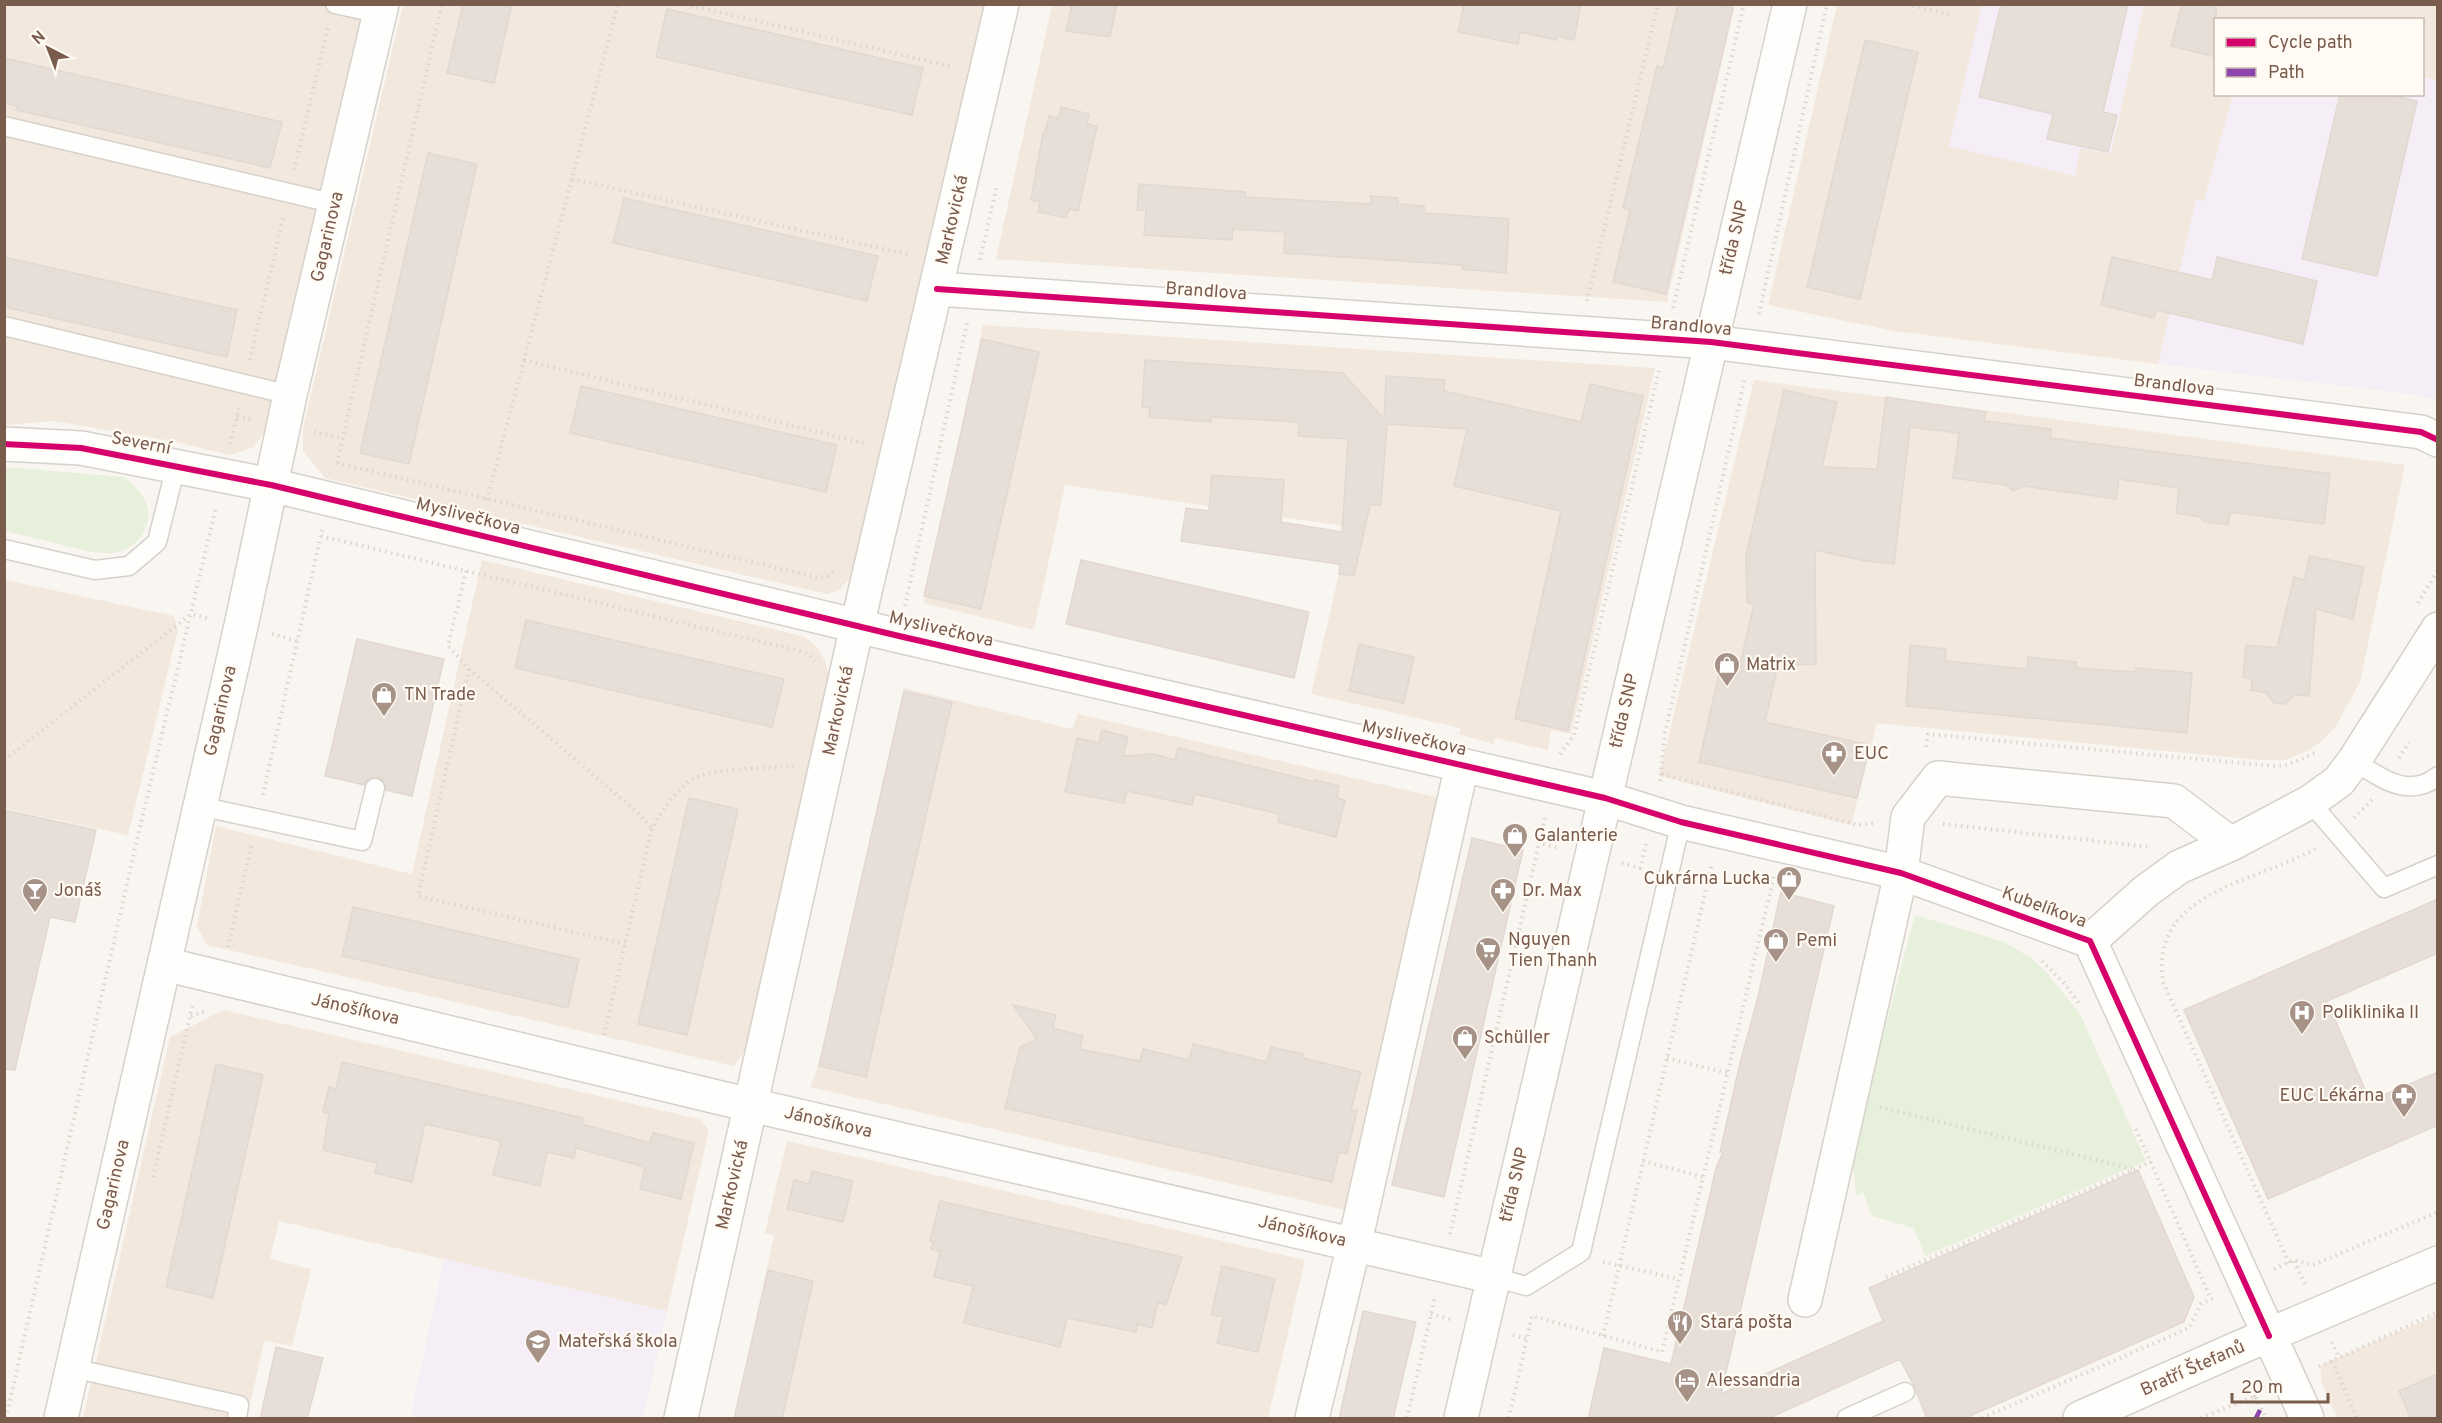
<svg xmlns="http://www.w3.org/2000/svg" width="2442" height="1423" font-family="Overpass,sans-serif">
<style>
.residential{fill:#f2e8de}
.education{fill:#f6eef6}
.green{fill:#e7f0db}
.building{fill:#e6ded7;stroke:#e2d8d2;stroke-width:1.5}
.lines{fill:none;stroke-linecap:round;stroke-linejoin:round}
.service-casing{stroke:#d7d1cb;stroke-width:21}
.minor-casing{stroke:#d7d1cb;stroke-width:36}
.tertiary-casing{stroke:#d7d1cb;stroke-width:36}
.path{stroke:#dcd5d0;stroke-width:4;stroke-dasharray:1.5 4.5;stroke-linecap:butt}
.service{stroke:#fefefd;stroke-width:18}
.minor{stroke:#fefefd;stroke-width:33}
.tertiary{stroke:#fefefd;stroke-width:33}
.quiet{stroke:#8e44ad;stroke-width:4.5;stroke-dasharray:9 4.5;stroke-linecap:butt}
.cycleway-casing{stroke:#fffaf3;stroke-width:10}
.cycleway{stroke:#d6006c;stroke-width:6}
.labels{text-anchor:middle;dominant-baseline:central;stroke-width:4.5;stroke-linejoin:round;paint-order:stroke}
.street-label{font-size:18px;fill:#7a5c4d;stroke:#fffaf3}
.poi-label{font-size:18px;fill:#7a5c4d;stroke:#fffaf3;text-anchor:start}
</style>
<rect width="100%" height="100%" fill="#f9f5f0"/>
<path class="residential" d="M5,5H366L265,431L254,447L230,455L172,441L54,421L5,425Z
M403,5H986L853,575L838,591L827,594L325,478L303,451V428Z
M1052,5H1735L1667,302L996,259Z
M1837,5H2437V80L2423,77L2422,20H2216V94L2233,95L2204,201H2196L2158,364L1894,331L1768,305Z
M983,325L1655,368L1571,734L1551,730L1548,750L1495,738L1493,744L1459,734L1461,728L1311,694L1350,527L1065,485L1034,630L924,603Z
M1754,380L2405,465L2360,682L2349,702L2336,726L2322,741L2307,751L2286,760H2259L1877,723L1851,825L1659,776Z
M482,560L794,634L806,638L816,646L825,661L829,677L749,1045L734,1066L207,945L197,926L216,826L412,874Z
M5,580L174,616L178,630L128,835L6,809L5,816Z
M904,688L1072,729L1078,714L1444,799L1345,1210L810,1087L818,1067Z
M223,1010L699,1119L709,1130L667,1311L279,1221L270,1259L311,1269L292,1346L264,1341L247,1418H83L170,1037Z
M787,1141L1305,1260L1268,1418H734L774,1236L765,1233Z
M2437,1315V1418H2337L2321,1382V1365Z"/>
<path class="education" d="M1982,5H2144L2111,154L2080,148L2075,176L1949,146Z
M2423,77L2437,80V400L2419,395L2158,364L2196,200L2204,201L2233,95L2422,94Z
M444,1259L667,1311L643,1418H410Z"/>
<path class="green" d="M5,467L123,477C136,486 151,501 148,519C147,525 144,531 141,536C121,564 87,551 59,544C41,540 23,535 5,531Z
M1915,915L2004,942L2031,958L2047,973L2080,1014L2146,1161L1925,1256L1914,1228L1872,1216L1863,1192L1856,1196L1853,1162L1870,1084Z"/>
<path class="building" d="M463,4H512L494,83L447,73Z
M1072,4H1117L1110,37L1066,31Z
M1464,4H1581L1574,40L1557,36L1556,40L1520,32L1518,44L1458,32Z
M1678,4H1716L1733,8L1666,294L1613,282L1630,210L1623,208L1657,66L1663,68Z
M2001,4H2128L2103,112L2117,115L2108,152L2047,139L2053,114L1979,97Z
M2182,4H2216V57L2171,46Z
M667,9L923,68L912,115L656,57Z
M1865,40L1918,52L1860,299L1807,287Z
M4,58L282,122L270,168L16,110L17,106L4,103Z
M2340,94H2388L2417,101L2377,276L2302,259Z
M1061,107L1089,114L1087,124L1097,126L1078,211L1069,209L1066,218L1038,212L1040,202L1031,200L1043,133H1045L1049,116L1059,118Z
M428,153L477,164L409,464L360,453Z
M1139,184L1245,192V197L1371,204V196L1398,198V204L1424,206V213L1509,219L1506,273L1462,269V265L1284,253L1285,232L1233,229L1232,240L1144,235L1146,210H1137Z
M624,198L878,256L867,301L613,243Z
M4,257L237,310L227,357L4,307Z
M2112,257L2212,280L2217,257L2317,281L2303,344L2156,310L2154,318L2101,305Z
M982,339L1039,352L981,609L924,596Z
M1145,360L1343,373L1384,419L1386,376L1445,380L1444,391L1581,422L1590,384L1643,396L1568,731L1515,719L1561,511L1454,486L1467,429L1387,424L1381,505H1370L1354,576L1339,574L1340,565L1338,564L1181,541L1186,508L1209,511L1212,475L1284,480L1281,522L1342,532L1348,439L1298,436L1299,422L1211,417V422L1149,417L1150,408L1142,407Z
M581,386L837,445L826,492L570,433Z
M1784,390L1837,402L1822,467L1877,469L1886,397L1986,412L1984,421L2051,429L2050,438L2330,474L2324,524L2230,512L2228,525L2205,522L2200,517L2176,513L2179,488L2119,479L2116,499L2023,486L2013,491L2006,485L1953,478L1959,433L1910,427L1894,564L1865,561L1815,550L1816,664L1778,665L1765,722L1870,745L1857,798L1699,762L1719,673L1737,677L1754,604L1747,603L1746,556Z
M2310,556L2364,567L2353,619L2316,609L2309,696L2294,695L2285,704L2274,703L2266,693L2251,690L2252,679L2243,677L2246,645L2277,648L2294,577L2304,580Z
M1081,560L1309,612L1294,678L1066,624Z
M526,620L784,679L772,727L515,668Z
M357,639L444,659L412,796L386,790L383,780L377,777L367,780L364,785L325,776Z
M1359,644L1414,657L1404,703L1349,691Z
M1910,645L1946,649L1945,661L2027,669L2028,657L2076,662V668L2135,672L2136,668L2192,673L2187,733L1906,706Z
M904,691L952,702L866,1077L819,1066Z
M1102,730L1128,737L1123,756L1154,754L1175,760L1178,748L1315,782V780L1339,786L1337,798L1345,800L1336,837L1278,822L1280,814L1195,794L1192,805L1127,791L1124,803L1065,792L1077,738L1099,743Z
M689,798L738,809L687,1035L638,1024Z
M4,810L96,830L75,922L50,917L15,1070L4,1069Z
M1472,838L1523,850L1444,1197L1392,1185Z
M1781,892L1834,906L1721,1394L1883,1321L1869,1288L2138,1170L2194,1297L2184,1322L1963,1419H1927L1915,1388L1900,1359L1767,1419H1588L1604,1348L1671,1364L1716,1168L1723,1152H1720L1740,1063L1758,997Z
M2438,899V953L2327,1001L2370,1101L2438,1072V1125L2268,1199L2184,1010Z
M353,907L579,959L568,1008L342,956Z
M1013,1005L1056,1015L1053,1028L1083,1036L1080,1049L1140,1061L1143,1049L1189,1060L1193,1044L1267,1062L1271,1047L1304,1054L1303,1058L1361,1072L1351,1110L1357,1111L1347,1154L1339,1152L1332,1182L1005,1108L1020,1047L1037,1039Z
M342,1062L583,1118L582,1124L650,1143L653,1133L694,1143L681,1199L640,1189L645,1167L576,1148L574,1158L547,1152L540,1186L493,1175L501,1141L425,1124L412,1182L375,1173L377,1163L323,1150L329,1114L323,1112L329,1087L336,1089Z
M216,1064L263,1075L213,1298L166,1287Z
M812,1171L853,1181L843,1222L787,1209L794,1180L809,1184Z
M940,1201L1182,1257L1166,1305L1158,1302L1152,1328L1137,1324L1136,1332L1067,1318L1060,1347L964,1323L973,1286L934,1277L940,1251L931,1249L933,1242L930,1241Z
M1222,1266L1275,1279L1258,1352L1217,1343L1223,1317L1211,1315Z
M768,1270L813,1281L796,1357L782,1419H734Z
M1363,1311L1416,1322L1393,1419H1339Z
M276,1347L323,1358L307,1419H260Z
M2438,1374V1419H2411L2399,1391Z"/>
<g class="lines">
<defs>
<path id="service" d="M335,4L380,14
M4,126L336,204
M4,326L290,395
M4,549L95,570L129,566L157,542L176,466
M2354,761C2380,777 2408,800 2438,776
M2310,802L2384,888L2438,865
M199,806L362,841L375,788
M1494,1277L1526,1286L1581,1252L1681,822
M72,1368L239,1405L237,1418
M1847,1418L1905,1392"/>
<path id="minor" d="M937,289L1711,342L2421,432L2438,440
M1605,798L1681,822L1901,873L2090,941L2307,1418
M2090,941L2146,891L2179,867L2231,844L2310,802L2339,781L2354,761L2438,629
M164,964L721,1098L1494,1277
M1805,1300L1901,873L1908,817L1938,778L2174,801L2231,844
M61,1418L241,626L290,395L382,4
M681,1418L857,626L1002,4
M1312,1418L1360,1220L1462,765"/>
<path id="tertiary" d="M4,444L81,448L271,485L899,636L1605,798
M1461,1418L1790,4
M2080,1418L2236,1349L2438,1263"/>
</defs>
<use href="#service" class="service-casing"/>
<use href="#minor" class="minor-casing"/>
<use href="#tertiary" class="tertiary-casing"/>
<path class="path" d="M685,4L953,67
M1907,4L1954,16
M294,170L328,28
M572,179L911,255
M980,260L997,185
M1587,301L1658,4
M1673,308L1744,4
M1759,314L1827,4
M250,360L283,218
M524,360L867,444
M237,417L251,419
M314,432L343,438
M230,444L239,408
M337,463L819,578L828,576L836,570
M337,463L442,4
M487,500L618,4
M321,536L803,652L808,654L815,661
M466,571L448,646L469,669L638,813L652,828
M2418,603L2438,570
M905,606L967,323
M272,634L297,641
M469,669L418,896L625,944
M1926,747L1928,734L2273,766L2287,765L2317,752
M1560,754L1574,735L1659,370
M2399,758L2409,742
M4,760L191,614L210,619
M1662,774L1858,825L1874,823
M1660,781L1665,733L1745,378
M263,795L322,530
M1545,818L1539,843L1559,848
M2354,818L2372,800
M1943,824L2150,847
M1622,863L1640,868L1646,844
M228,947L252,843
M2042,961L2065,984L2080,1005
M191,1016L208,1010
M604,1035L652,828C660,814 678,787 693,779C710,768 771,768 794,766
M1667,1058L1727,1073
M1880,1107L2133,1169
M2136,1129L2211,1299
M1643,1161L1703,1177
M153,1177L193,1003
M1450,1234L1539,843
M2294,1261L2305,1284
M1603,1262L1679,1279
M2289,1263L2163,982C2151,904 2228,887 2285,863C2296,858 2308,854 2318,847
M2274,1269L2293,1260L2313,1265L2438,1212
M1886,1277L2151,1162
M1431,1314L1450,1319
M1513,1335L1527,1339
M1603,1336L1712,863
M2332,1342L2339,1358
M2332,1361L2357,1418
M2319,1367L2438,1312
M2248,1378L2255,1396L2260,1394
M6,1418L136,844L216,507
M1407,1418L1435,1297
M1509,1418L1532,1316L1662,1352L1774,876
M1982,1418L2189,1328L2201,1304L2213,1298
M2201,1418L2255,1396L2266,1418"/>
<use href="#service" class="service"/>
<use href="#minor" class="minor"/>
<use href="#tertiary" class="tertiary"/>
<path class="quiet" d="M2256,1418L2260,1410"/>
<defs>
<path id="cycleway" d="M937,289L1711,342L2421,432L2438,440
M4,444L81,448L271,485L899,636L1605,798L1681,822L1901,873L2090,941L2269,1336"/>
</defs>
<use href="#cycleway" class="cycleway-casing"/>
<use href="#cycleway" class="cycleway"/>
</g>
<defs>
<symbol id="shop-pin" viewBox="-11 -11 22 30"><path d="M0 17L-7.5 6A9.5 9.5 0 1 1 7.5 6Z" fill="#a69286" stroke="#fffaf3"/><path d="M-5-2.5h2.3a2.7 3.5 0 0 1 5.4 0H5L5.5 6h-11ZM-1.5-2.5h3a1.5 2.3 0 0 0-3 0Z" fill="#fff"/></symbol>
<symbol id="pharmacy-pin" viewBox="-11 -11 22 30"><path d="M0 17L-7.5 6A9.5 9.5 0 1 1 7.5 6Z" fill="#a69286" stroke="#fffaf3"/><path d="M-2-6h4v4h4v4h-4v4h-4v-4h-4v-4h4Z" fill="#fff"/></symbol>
<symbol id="bar-pin" viewBox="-11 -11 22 30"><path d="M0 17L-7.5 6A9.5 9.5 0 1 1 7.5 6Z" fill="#a69286" stroke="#fffaf3"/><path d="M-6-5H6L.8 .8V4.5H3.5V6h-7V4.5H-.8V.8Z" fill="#fff"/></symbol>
<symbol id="supermarket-pin" viewBox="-11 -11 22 30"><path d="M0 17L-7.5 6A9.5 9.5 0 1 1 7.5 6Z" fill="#a69286" stroke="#fffaf3"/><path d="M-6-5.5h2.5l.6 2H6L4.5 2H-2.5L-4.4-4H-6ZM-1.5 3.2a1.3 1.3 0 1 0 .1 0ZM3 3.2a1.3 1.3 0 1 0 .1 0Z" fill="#fff"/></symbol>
<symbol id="hospital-pin" viewBox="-11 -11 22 30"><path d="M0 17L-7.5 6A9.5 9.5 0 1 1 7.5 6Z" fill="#a69286" stroke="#fffaf3"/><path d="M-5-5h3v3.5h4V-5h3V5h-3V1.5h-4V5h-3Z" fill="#fff"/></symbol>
<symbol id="restaurant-pin" viewBox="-11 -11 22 30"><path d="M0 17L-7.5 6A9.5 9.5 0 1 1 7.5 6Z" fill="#a69286" stroke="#fffaf3"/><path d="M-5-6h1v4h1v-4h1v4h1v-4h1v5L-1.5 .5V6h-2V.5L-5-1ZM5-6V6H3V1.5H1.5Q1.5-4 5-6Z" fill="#fff"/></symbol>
<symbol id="school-pin" viewBox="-11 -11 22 30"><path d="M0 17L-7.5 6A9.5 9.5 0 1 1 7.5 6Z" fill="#a69286" stroke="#fffaf3"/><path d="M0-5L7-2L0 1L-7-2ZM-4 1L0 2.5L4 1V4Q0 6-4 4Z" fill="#fff"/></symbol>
<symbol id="hotel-pin" viewBox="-11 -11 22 30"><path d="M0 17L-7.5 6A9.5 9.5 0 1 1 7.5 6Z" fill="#a69286" stroke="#fffaf3"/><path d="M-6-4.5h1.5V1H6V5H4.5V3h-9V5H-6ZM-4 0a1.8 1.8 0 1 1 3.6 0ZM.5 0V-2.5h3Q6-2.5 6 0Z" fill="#fff"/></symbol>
</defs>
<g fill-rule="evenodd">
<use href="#shop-pin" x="1712" y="650" width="30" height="40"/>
<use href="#shop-pin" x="369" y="680" width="30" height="40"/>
<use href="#pharmacy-pin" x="1819" y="739" width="30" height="40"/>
<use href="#shop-pin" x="1500" y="821" width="30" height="40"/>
<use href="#shop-pin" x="1774" y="864" width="30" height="40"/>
<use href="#bar-pin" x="20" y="876" width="30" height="40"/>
<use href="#pharmacy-pin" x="1488" y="876" width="30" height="40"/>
<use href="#shop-pin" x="1761" y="926" width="30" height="40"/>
<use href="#supermarket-pin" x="1473" y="935" width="30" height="40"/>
<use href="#hospital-pin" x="2287" y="998" width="30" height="40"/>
<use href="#shop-pin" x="1450" y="1023" width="30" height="40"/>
<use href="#pharmacy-pin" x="2389" y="1081" width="30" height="40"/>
<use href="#restaurant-pin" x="1665" y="1308" width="30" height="40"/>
<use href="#school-pin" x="523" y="1327" width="30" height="40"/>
<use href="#hotel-pin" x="1672" y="1366" width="30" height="40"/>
</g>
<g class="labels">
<g class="street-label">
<text transform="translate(953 220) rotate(-77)">Markovická</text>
<text transform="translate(328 237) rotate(-77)">Gagarinova</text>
<text transform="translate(1735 238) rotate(-77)">třída SNP</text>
<text transform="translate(1206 292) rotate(4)">Brandlova</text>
<text transform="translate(1691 327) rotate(5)">Brandlova</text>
<text transform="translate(2174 386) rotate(7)">Brandlova</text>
<text transform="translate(141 444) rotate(11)">Severní</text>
<text transform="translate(468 517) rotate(14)">Myslivečkova</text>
<text transform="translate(941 630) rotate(13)">Myslivečkova</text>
<text transform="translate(221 711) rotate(-77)">Gagarinova</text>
<text transform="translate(839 711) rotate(-78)">Markovická</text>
<text transform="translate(1625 711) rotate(-77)">třída SNP</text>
<text transform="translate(1414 739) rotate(13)">Myslivečkova</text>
<text transform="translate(2044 908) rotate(20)">Kubelíkova</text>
<text transform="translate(355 1010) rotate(13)">Jánošíkova</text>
<text transform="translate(828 1123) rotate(13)">Jánošíkova</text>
<text transform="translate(114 1185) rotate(-77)">Gagarinova</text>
<text transform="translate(733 1185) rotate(-77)">Markovická</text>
<text transform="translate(1515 1185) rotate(-77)">třída SNP</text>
<text transform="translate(1302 1232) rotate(13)">Jánošíkova</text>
<text transform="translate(2193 1369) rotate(-24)">Bratří Štefanů</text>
</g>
<g class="poi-label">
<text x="1746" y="665">Matrix</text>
<text x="404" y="695">TN Trade</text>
<text x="1854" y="754">EUC</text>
<text x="1534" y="836">Galanterie</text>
<text x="1770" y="879" text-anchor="end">Cukrárna Lucka</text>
<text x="54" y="891">Jonáš</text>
<text x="1522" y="891">Dr. Max</text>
<text x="1508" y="940">Nguyen<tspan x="1508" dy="21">Tien Thanh</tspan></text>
<text x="1796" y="941">Pemi</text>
<text x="2322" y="1013">Poliklinika II</text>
<text x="1484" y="1038">Schüller</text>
<text x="2384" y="1096" text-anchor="end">EUC Lékárna</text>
<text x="1700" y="1323">Stará pošta</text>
<text x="558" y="1342">Mateřská škola</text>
<text x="1706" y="1381">Alessandria</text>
</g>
</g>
<rect width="2442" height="1423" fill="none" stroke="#7a5c4d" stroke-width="12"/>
<rect x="2214" y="18" width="210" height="78" fill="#fffaf3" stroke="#cabbb1" stroke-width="1.5"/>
<rect x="2226" y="38" width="30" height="9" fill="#d6006c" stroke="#cabbb1" stroke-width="1.5"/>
<text x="2268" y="48" font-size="18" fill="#7a5c4d">Cycle path</text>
<rect x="2226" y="68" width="30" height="9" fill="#8e44ad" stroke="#cabbb1" stroke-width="1.5"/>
<text x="2268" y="78" font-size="18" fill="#7a5c4d">Path</text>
<g transform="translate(48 48) rotate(318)" stroke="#fffaf3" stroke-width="4.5" paint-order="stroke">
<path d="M0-4.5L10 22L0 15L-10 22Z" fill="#7a5c4d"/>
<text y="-9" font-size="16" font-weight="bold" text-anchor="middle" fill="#7a5c4d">N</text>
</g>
<path d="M2232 1393v9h96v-9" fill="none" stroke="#7a5c4d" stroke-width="3"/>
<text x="2241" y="1393" font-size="18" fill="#7a5c4d" stroke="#fffaf3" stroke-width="4.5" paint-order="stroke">20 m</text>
</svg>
